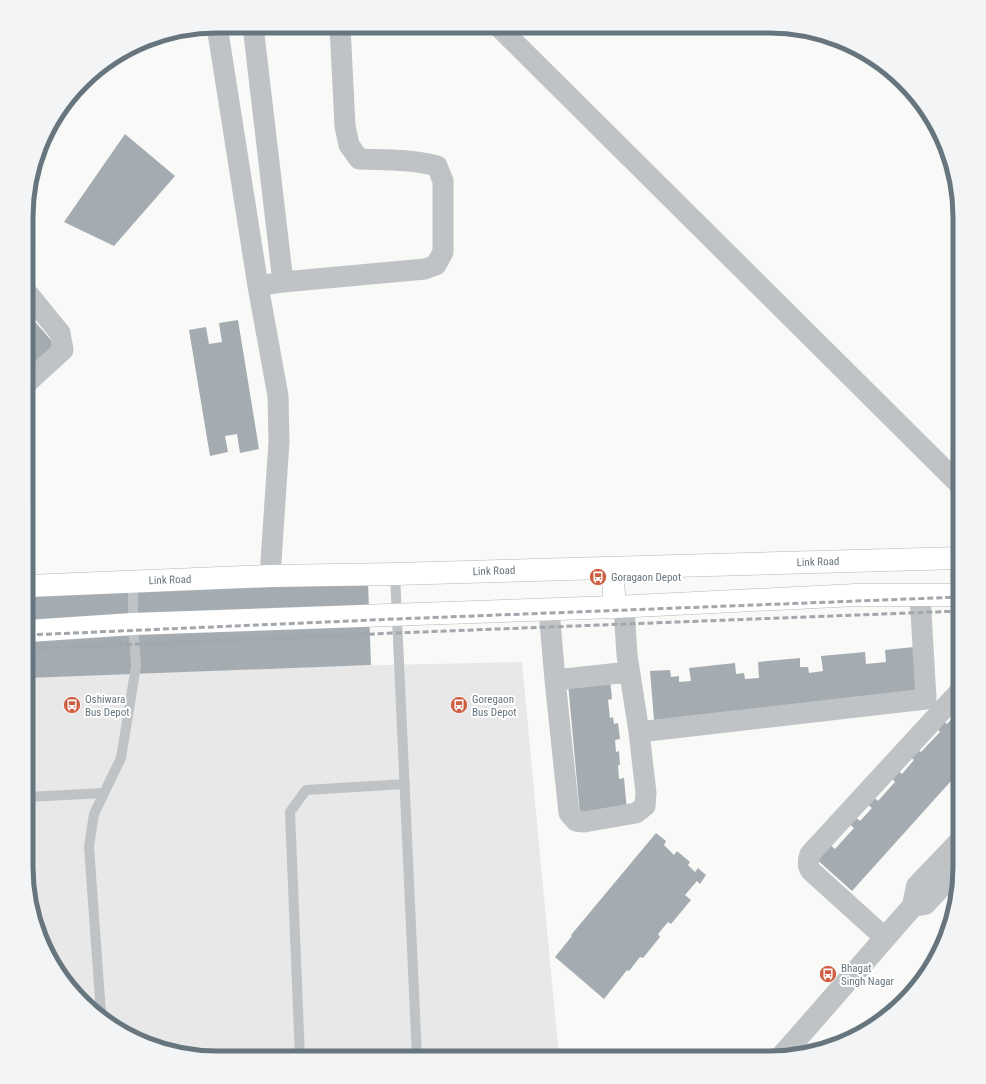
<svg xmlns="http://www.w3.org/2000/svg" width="986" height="1084" font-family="'Roboto Condensed',sans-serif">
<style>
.built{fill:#e7e8e7}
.building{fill:#a4acb1}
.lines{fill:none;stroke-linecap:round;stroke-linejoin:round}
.primary-casing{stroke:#b3b7ba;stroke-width:23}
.service{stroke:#bfc3c6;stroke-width:10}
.minor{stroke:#bfc3c6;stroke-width:21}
.tertiary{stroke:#bfc3c6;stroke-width:22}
.primary{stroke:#fff;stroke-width:22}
.rail{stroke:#a1a7ac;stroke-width:3;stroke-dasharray:6 3;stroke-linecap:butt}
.labels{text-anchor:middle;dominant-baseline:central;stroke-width:4;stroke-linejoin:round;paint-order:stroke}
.street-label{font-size:11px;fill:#67757e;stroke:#fff}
.poi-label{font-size:11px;fill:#67757e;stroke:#fff;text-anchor:start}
.rim{fill:none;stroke:#67757e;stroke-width:5}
</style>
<rect width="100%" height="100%" fill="#f9f9f7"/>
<path class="built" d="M522,662L559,1058H205L122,1033L58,973L36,928L26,879L27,673Z"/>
<path class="building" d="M125,134L175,176L114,246L64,222Z
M29,315L58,348L29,374Z
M238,320L259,449L240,453L237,434L225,436L228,452L210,456L189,330L206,327L209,344L222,342L219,323Z
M368,583L371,665L27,678L28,596Z
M914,647L919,696L654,720L650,671L670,670L671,677L679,676V682L691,681L689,668L735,663L736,674L744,673L745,679L759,678L758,662L800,658V667H808L809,673L823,671L821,656L865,652L866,664L886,662L885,650Z
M610,679L612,699L608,700L610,718L613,717L614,724L618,723L620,739L615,740L616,752L619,751L620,765H618L619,779L624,778L627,811L580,815L568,683Z
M960,699V771L852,891L814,857L827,842L835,849L854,828L849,824L855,817L860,821L872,808L866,803L872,796L878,801L895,782L890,776L896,769L902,774L914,760L906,754L914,746L921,752L940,732L931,723L937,716L947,724L959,711L953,706Z
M656,833L666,841L664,845L674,855L677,851L690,862L688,865L695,872L698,868L706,875L700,884L697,881L685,895L691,900L671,924L668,922L658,934L660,937L643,958L640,957L629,971L627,970L604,999L555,957L572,936L571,935Z"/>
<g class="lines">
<defs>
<path id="primary" d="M612,568L615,607
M28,586L270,576L395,574L960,558
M28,631L133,624L615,607L856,595H960"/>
</defs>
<use href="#primary" class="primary-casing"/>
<path class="service" d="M395,574L417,1058
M27,797L104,793
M101,1013L89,847L94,814L121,758L136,666L133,624V581
M300,1058L290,812L306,790L405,784"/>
<path class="minor" d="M217,26L258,286L278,396L279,442L270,576
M253,26L283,282
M499,27L960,485
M258,286L283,282L425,269L436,265L443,252V181L437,166C411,159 385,160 359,159L349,145L345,126L340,26
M29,381L63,350L60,333L29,295
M549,610L555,680L569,813L576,821L584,822L636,813L645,806L646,793L639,732L627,655L624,607
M555,680L629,672
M639,732L926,699L920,595
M885,938L811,871C807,865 808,861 810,854L960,691"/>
<path class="tertiary" d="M913,906L925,904L960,866
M780,1058L913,906L917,886L960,841"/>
<use href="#primary" class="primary"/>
<path class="rail" d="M28,635L395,619L960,597
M27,649L395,633L960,611"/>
</g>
<defs>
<symbol id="bus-disc" viewBox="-11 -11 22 22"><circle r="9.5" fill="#ce5e42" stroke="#fff"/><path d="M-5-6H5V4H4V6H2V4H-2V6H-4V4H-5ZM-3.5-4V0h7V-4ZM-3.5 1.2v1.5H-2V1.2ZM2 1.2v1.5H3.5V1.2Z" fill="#fff"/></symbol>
</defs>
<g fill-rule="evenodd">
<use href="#bus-disc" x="588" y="567" width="20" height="20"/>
<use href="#bus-disc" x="62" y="695" width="20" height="20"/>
<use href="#bus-disc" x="449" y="695" width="20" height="20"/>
<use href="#bus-disc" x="818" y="964" width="20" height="20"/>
</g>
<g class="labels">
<g class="street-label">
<text transform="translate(818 562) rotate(-2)">Link Road</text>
<text transform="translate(494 571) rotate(-2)">Link Road</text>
<text transform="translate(170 580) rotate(-2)">Link Road</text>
</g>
<g class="poi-label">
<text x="611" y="577">Goragaon Depot</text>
<text x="85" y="699">Oshiwara<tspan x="85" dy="13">Bus Depot</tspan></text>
<text x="472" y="699">Goregaon<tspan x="472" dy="13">Bus Depot</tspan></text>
<text x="841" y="968">Bhagat<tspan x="841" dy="13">Singh Nagar</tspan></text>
</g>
</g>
<path d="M0 0H986V1084H0ZM217 33H769A184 184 0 0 1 953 217V867A184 184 0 0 1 769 1051H217A184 184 0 0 1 33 867V217A184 184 0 0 1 217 33Z" fill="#f3f4f5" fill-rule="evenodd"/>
<path class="rim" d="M217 33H769A184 184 0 0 1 953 217V867A184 184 0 0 1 769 1051H217A184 184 0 0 1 33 867V217A184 184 0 0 1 217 33Z"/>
</svg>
